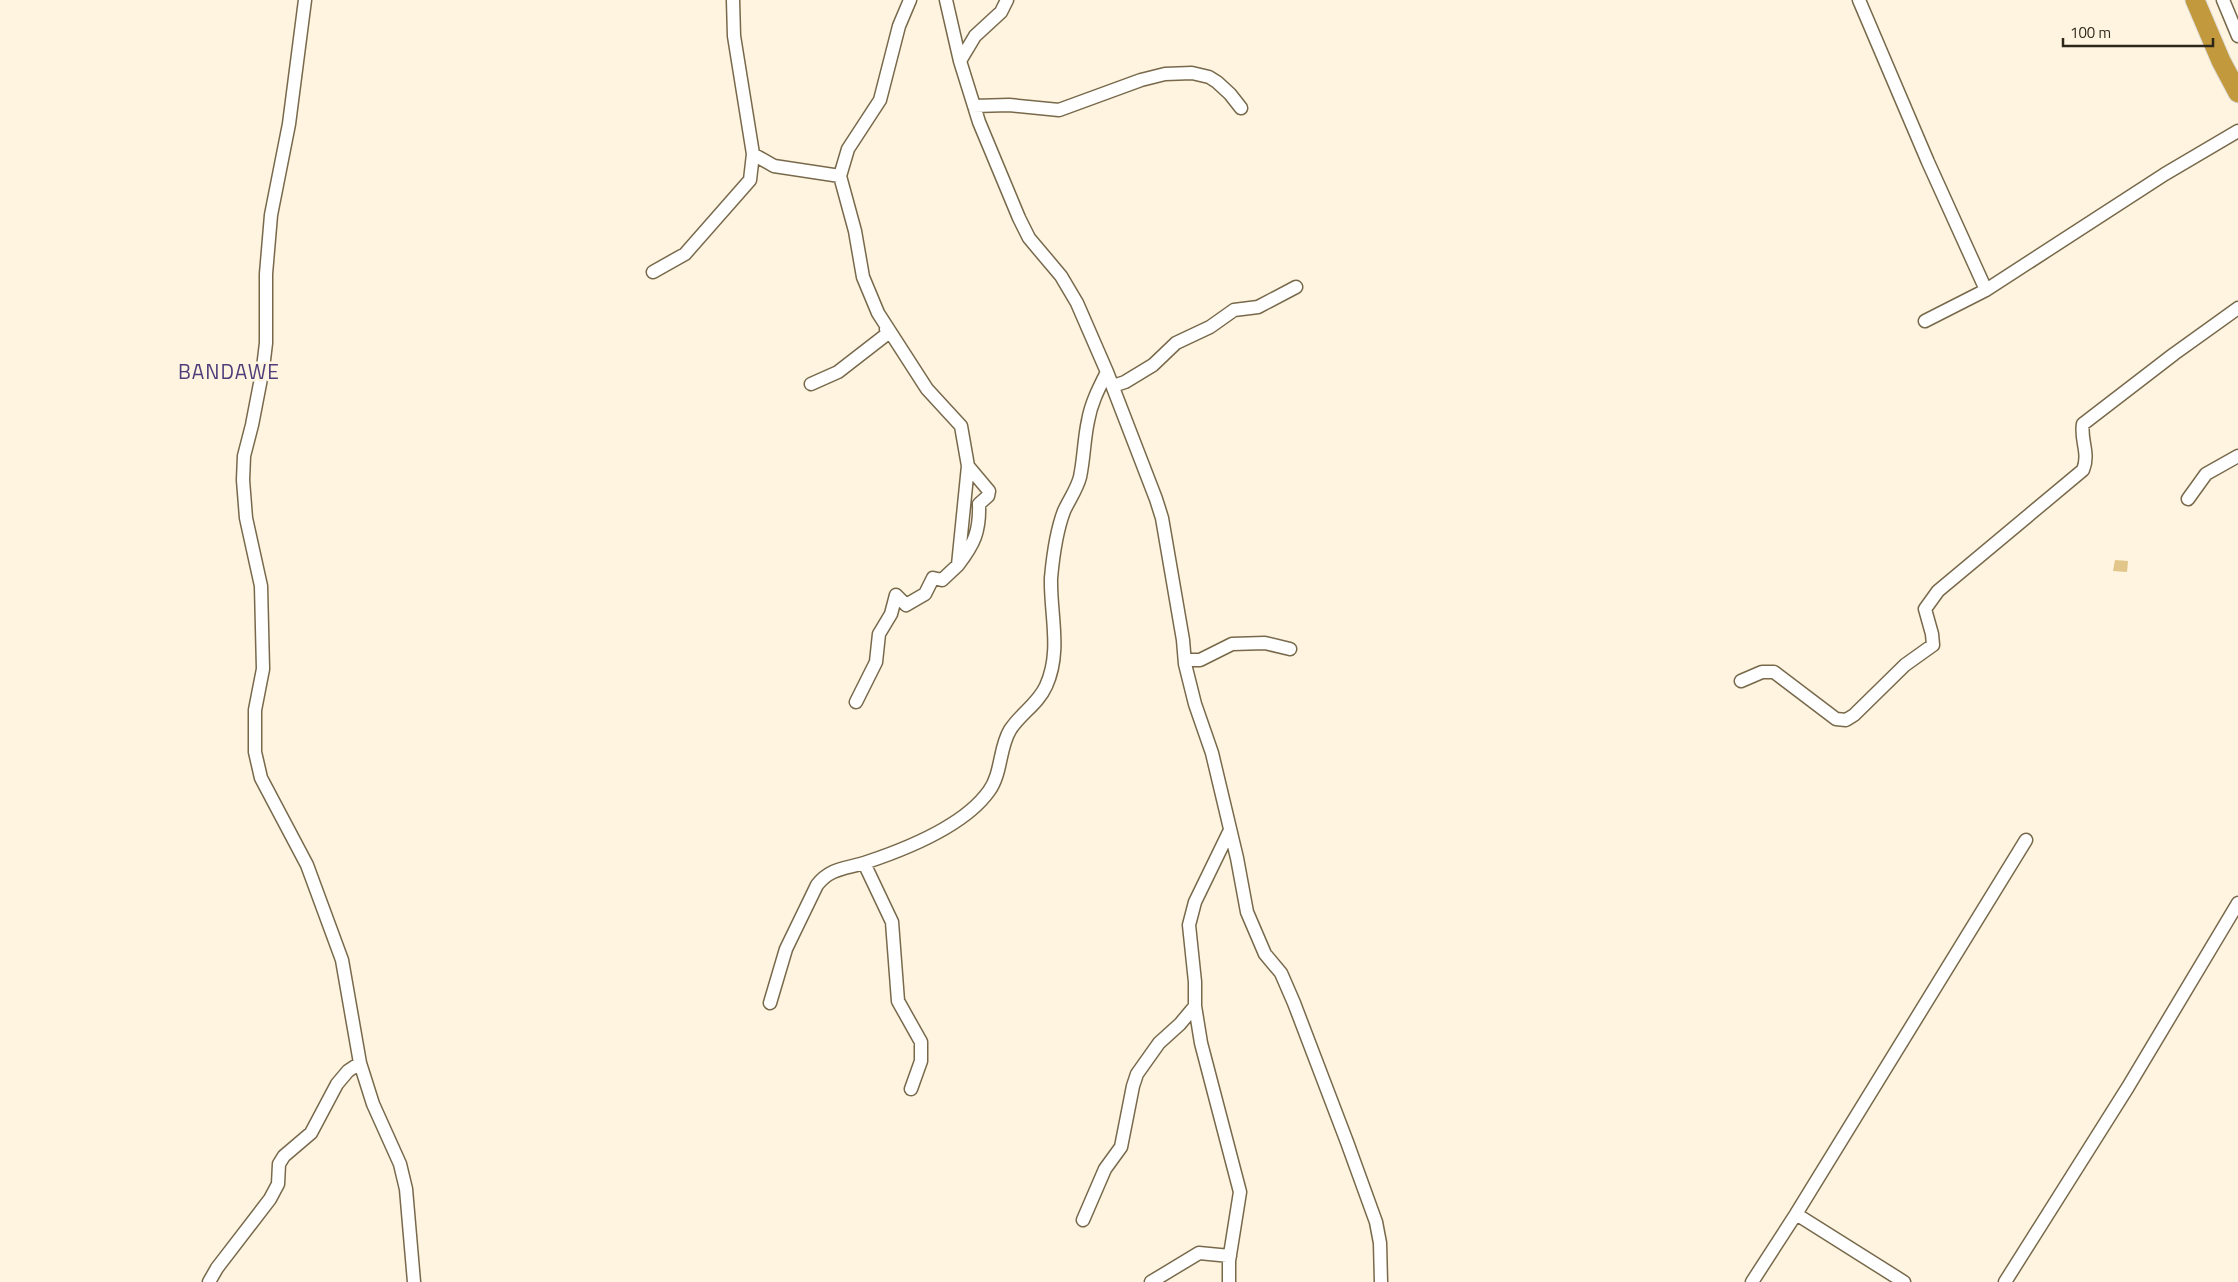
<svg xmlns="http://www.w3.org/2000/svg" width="2238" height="1282" font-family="'Titillium Web',sans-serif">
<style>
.water{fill:#e2c589}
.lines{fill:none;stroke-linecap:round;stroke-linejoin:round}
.minor-casing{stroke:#78694b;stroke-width:15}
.highway-casing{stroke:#dddcda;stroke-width:21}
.minor{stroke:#fff;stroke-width:12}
.highway{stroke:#c29a3d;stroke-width:19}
.labels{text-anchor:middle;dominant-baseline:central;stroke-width:5;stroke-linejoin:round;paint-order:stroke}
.quarter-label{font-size:21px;letter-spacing:1px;fill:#4e3d7a;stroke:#fef4e0}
</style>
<rect width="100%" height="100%" fill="#fef4e0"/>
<path class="water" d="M2115,560L2128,561L2127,572L2113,571Z"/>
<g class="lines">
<defs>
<path id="minor" d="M305,0L289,124L271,215L266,274V343L263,368L252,425L244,456L243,480L246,518L261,586L263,669L255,710V752L261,778L307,865L342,960L360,1063L373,1104L400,1164L406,1189L414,1282
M946,0L960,61L979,122L1019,218L1029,238L1061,276L1077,303L1107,372L1156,499L1162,518L1183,640L1185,664L1195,704L1212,753L1237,858L1247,912L1265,954L1281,973L1294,1003L1347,1142L1376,1222L1380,1243L1381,1282
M1859,0L1928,162L1986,290
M2223,0L2238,36
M960,61L975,36L1001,12L1007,0
M974,106L1009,105L1059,110L1141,80L1165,74L1192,73L1209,77L1217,82L1230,94L1241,108
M753,154L774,166L840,176
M653,272L685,254L750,180L753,154L734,36L733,0
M1925,321L1986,290L2165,174L2238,131
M811,384L838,372L887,334L886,329
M1113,386L1125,382L1153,365L1176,343L1210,327L1234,310L1258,307L1296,287
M2188,499L2206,474L2238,456
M958,565C974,544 980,532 979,504L988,496L989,491L968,466
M1185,660H1200L1232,644L1265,643L1290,649
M1741,681L1762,672H1774L1836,719L1846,720L1854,715L1905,665L1933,645L1932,634L1925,609L1938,591L2083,470C2090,453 2080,440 2083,424L2174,354L2238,308
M856,702L876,662L879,634L891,614L896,595L906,605L925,594L933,578L942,580L958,565L968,466L961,426L927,389L878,313L863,277L855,231L840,176L848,149L880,100L899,26L910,0
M864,863L892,922L898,1001L921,1042V1061L911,1089
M770,1003L786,949L817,885C831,867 847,869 867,862C906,849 964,826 989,791C1002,773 999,748 1010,730C1020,714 1038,704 1046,686C1062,651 1050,614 1051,578C1053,556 1056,532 1064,511C1069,500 1077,489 1080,477C1084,458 1084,439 1088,421C1091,403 1099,388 1107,372
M1796,1214L1904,1282
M1083,1220L1105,1169L1121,1147L1133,1086L1137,1074L1159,1043L1180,1024L1195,1006
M209,1282L217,1268L270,1199L278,1184L279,1164L284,1156L311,1133L337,1084L348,1071L360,1063
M1151,1282L1199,1253L1230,1256
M1229,1282V1261L1240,1192L1201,1043L1195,1006V982L1189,925L1195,902L1229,832
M1752,1282L1796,1214L2026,840
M2005,1282L2128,1087L2238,903"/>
<path id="highway" d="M2195,0L2221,61L2238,93"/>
</defs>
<use href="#minor" class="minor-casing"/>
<use href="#highway" class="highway-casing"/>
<use href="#minor" class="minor"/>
<use href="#highway" class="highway"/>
</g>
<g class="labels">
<g class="quarter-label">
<text x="229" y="371">BANDAWE</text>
</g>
</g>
<path d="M2063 38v8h150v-8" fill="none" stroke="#2d271a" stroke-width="2.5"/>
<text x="2070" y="38" font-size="15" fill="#2d271a" stroke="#fef4e0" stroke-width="4" paint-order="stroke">100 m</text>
</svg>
